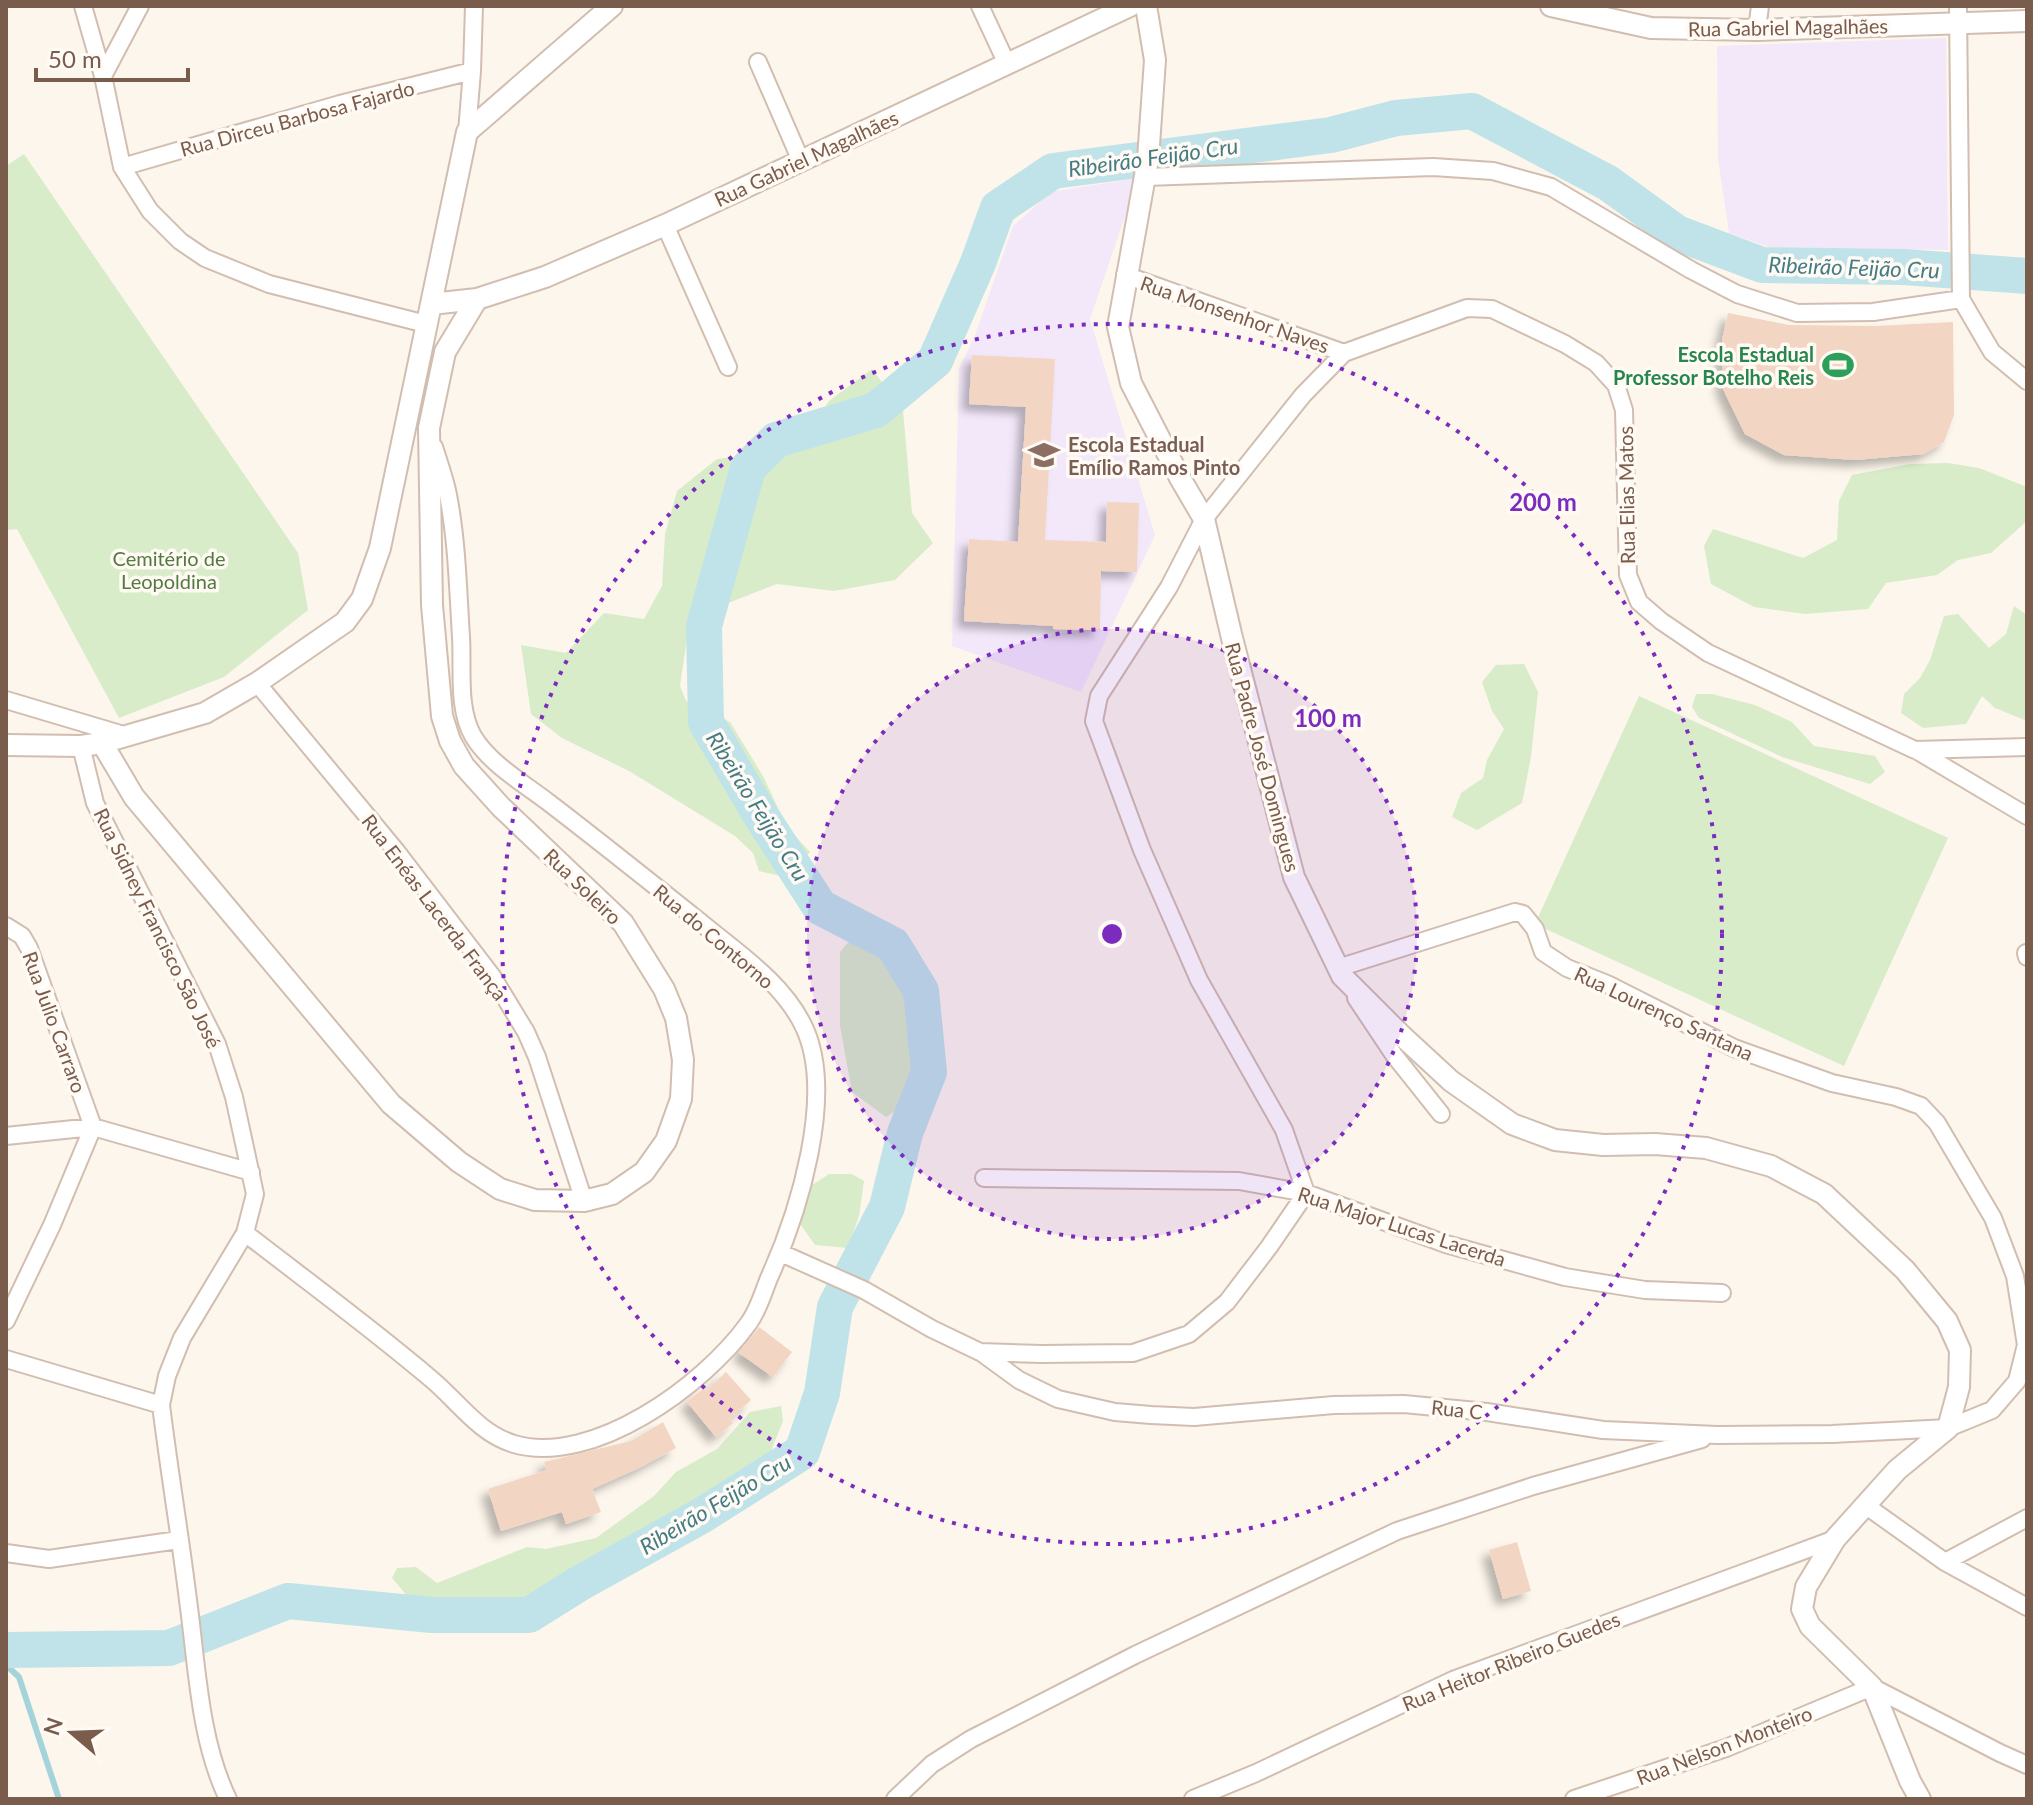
<svg xmlns="http://www.w3.org/2000/svg" width="2033" height="1805" font-family="Lato,sans-serif">
<style>
.education{fill:#f3e8fa}
.green{fill:#d8ecc9}
.lines{fill:none;stroke-linecap:round;stroke-linejoin:round}
.stream{stroke:#a5d3da;stroke-width:6}
.river{stroke:#bfe3e8;stroke-width:36}
.building{fill:#f3d5c3;filter:url(#shadow)}
.minor-casing{stroke:#d1beb0;stroke-width:20}
.tertiary-casing{stroke:#d1beb0;stroke-width:24}
.minor{stroke:#fff;stroke-width:16}
.tertiary{stroke:#fff;stroke-width:20}
.ring{fill:none;stroke:#7b2cbf;stroke-width:4;stroke-dasharray:4 8}
.labels{text-anchor:middle;dominant-baseline:central;stroke-width:7;stroke-linejoin:round;paint-order:stroke}
.street-label{font-size:20px;fill:#7a5c4d;stroke:#fffaf3}
.leisure-label{font-size:20px;font-weight:bold;fill:#27864d;stroke:#fffaf3;text-anchor:end}
.education-label{font-size:20px;font-weight:bold;fill:#785e54;stroke:#fffaf3;text-anchor:start}
.park-label{font-size:20px;fill:#537a41;stroke:#fffaf3}
.water-label{font-size:22px;font-style:italic;fill:#437c86;stroke:#fffaf3}
.centre{fill:#7b2cbf;stroke:#fffaf3;stroke-width:4}
.ring-label{font-size:24px;text-anchor:middle;font-weight:bold;fill:#7b2cbf;stroke:#fffaf3;stroke-width:7;stroke-linejoin:round;paint-order:stroke}
</style>
<defs>
<filter id="shadow"><feDropShadow dx="-7" dy="7" stdDeviation="4" flood-color="#0004"/></filter>
</defs>
<rect width="100%" height="100%" fill="#fdf6ec"/>
<path class="education" d="M1946,38L1948,250L1769,247L1729,233L1718,159L1717,46Z
M1138,178L1090,319L1155,535L1081,692L952,646L959,369L975,335L1013,226L1051,192Z"/>
<path class="green" d="M24,154L298,553L308,610L224,677L119,718L17,529L6,530V166Z
M872,369L903,410L912,513L933,543L895,580L834,591L777,584L690,618L680,686L686,701L730,722L763,776L787,827L810,852L789,878L759,871L753,853L735,836L629,771L562,738L531,714L521,645L566,653L604,613L644,619L662,586L665,534L677,491L717,459L800,449L829,401Z
M1948,463L1979,468L2027,487V521L1991,553L1958,560L1937,575L1886,583L1868,609L1805,614L1754,607L1711,584L1704,546L1713,529L1803,558L1837,540L1839,501L1852,475L1910,464Z
M2014,606L2027,615V721L1995,708L1982,696L1966,724L1923,728L1901,713L1904,694L1920,678L1930,660L1944,616L1958,614L1989,648L2006,634Z
M1524,664L1538,692L1531,757L1522,803L1477,830L1452,817L1461,793L1483,778L1487,760L1504,729L1492,711L1482,682L1496,665Z
M1696,694H1712L1755,705L1792,722L1814,746L1875,756L1885,772L1870,784L1782,757L1699,718L1692,707Z
M1639,696L1948,838L1844,1066L1535,924Z
M868,919L904,930L920,955L914,1003L915,1045L912,1078L906,1105L886,1117L852,1092L840,1026V952Z
M829,1174H852L864,1181L859,1216L848,1248L815,1245L798,1221L809,1187Z
M781,1406L783,1421L767,1461L719,1494L527,1602L501,1609L408,1597L392,1578L397,1568L416,1567L437,1583L527,1547L546,1549L596,1538L654,1496L676,1472L717,1449L750,1412Z"/>
<g class="lines">
<path class="stream" d="M6,1665L19,1677L59,1799"/>
<path class="river" d="M6,1650L169,1648L288,1601L432,1615H529L580,1583L701,1516L802,1452L822,1393L835,1307L887,1207L905,1133L929,1072L921,991L893,945L820,907L758,811L706,722L704,626L748,468L776,440L876,410L935,361L978,263L998,208L1053,171L1331,135L1396,118L1472,111L1608,183L1677,233L1762,265L1904,267L2027,276"/>
</g>
<path class="building" d="M1728,313L1789,325L1876,326L1953,322L1954,415L1944,442L1924,454L1855,460L1784,455L1745,434L1723,389L1722,340Z
M972,355L1055,359L1045,540L1106,542L1107,502L1139,503L1137,572L1101,571L1100,630L1053,629V626L964,621L969,539L1018,542L1026,407L969,404Z
M759,1327L792,1352L773,1377L739,1353Z
M726,1372L751,1400L730,1419L733,1423L716,1437L687,1402L704,1388L706,1391Z
M663,1422L676,1448L639,1468L592,1489L601,1512L566,1524L562,1512L501,1531L488,1489L547,1470L544,1462L631,1441Z
M1517,1542L1531,1591L1503,1599L1489,1550Z"/>
<g class="lines">
<defs>
<path id="minor" d="M83,6L103,76L122,167L150,211L180,241L205,258L269,284L426,324
M980,6L1007,64
M1958,6L1961,299L1992,352L2027,381
M1757,30L1760,6
M758,62L801,161
M103,76L140,6
M467,132L472,71L474,6
M122,167L340,104L472,71
M1146,177L1433,167L1493,171L1551,187L1691,270L1737,294L1797,313L1873,312L1961,299
M665,225L728,367
M1125,275L1344,353
M257,683L397,852L492,976L526,1032L537,1057L584,1201
M6,700L127,736
M81,746L95,803L217,1044L234,1097L255,1194L245,1233L182,1338L167,1376L161,1405C169,1470 180,1535 188,1600C197,1665 199,1739 228,1799
M1916,750L2027,816
M6,926L22,936L29,948L93,1127
M2026,953L2027,957
M1356,998L1394,1055L1441,1114
M6,1136L93,1127L251,1172
M984,1178L1239,1181L1306,1193L1446,1244L1565,1277L1645,1290L1722,1293
M245,1233C307,1281 370,1327 430,1378C458,1401 478,1433 514,1444C593,1467 704,1385 748,1324C758,1311 763,1293 769,1278C798,1214 836,1095 804,1027C783,982 736,952 699,921C649,881 599,841 548,802C523,783 489,763 473,736C457,708 463,667 461,637C458,590 457,541 448,495C445,479 439,463 434,447
M781,1253L864,1290L932,1329L980,1352L1041,1354L1133,1353L1189,1334L1227,1302L1269,1247L1306,1193L1284,1130L1199,980L1142,850L1094,721L1099,696L1169,587L1204,519L1303,395L1344,353L1467,308L1492,309L1565,344L1596,363L1616,385L1624,410L1628,575L1639,602L1661,621L1708,653L1915,750L2027,747
M6,1321L52,1225L93,1127
M982,1353L1019,1380L1058,1399L1115,1412L1151,1415L1194,1417L1334,1405L1404,1404L1487,1412L1603,1430L1717,1435L1832,1434L1948,1428L1992,1410L2017,1381L2026,1345L2015,1276L1993,1218L1937,1123L1921,1106L1896,1097L1832,1083L1734,1048L1607,984L1567,968L1543,952L1535,929L1523,914L1515,912L1338,968
M6,1359L161,1405
M1865,1505L1945,1562L2027,1607
M6,1553L49,1559L178,1540
M1945,1562L2027,1518
M895,1799L932,1764L971,1739L1135,1655L1397,1531L1533,1486L1702,1439
M1193,1799L1256,1773L1453,1680L1835,1539
M1574,1799L1726,1748L1872,1687L2000,1753L2027,1765"/>
<path id="tertiary" d="M1146,6L1155,60L1148,159L1118,327L1131,383L1180,478L1204,519L1232,638L1294,877L1342,976L1400,1034L1451,1081L1512,1124L1555,1140L1603,1145L1655,1144L1706,1148L1771,1166L1824,1194L1905,1270L1947,1321L1960,1350L1959,1387L1948,1428L1897,1470L1835,1539L1806,1587L1802,1609L1810,1626L1872,1687L1910,1781L1920,1799
M1551,6L1651,28L1757,30L2027,21
M431,304L477,299L545,277L665,225L1130,6
M102,743L134,797L391,1104L459,1162L500,1189L535,1200L584,1201L612,1194L644,1172L666,1141L681,1099L683,1060L676,1018L664,989L623,923L501,807L464,766L450,741L442,716L432,605L429,428L445,352L477,299
M6,745L81,746L102,743L205,713L257,683L345,622L362,599L380,548L467,132L612,6"/>
</defs>
<use href="#minor" class="minor-casing"/>
<use href="#tertiary" class="tertiary-casing"/>
<use href="#minor" class="minor"/>
<use href="#tertiary" class="tertiary"/>
</g>
<circle cx="1112" cy="934" r="305" fill="#7b2cbf" fill-opacity=".12"/>
<g class="ring">
<circle cx="1112" cy="934" r="305"/>
<circle cx="1112" cy="934" r="610"/>
</g>
<defs>
<symbol id="stadium-bare" viewBox="-9 -9 18 18"><path d="M0-5a6.5 5 0 1 0 0 10a6.5 5 0 1 0 0-10ZM-3.5-1.8h7v3.6h-7Z" fill="#2e9e5b" stroke="#fffaf3" stroke-width="2.5" paint-order="stroke"/></symbol>
<symbol id="school-bare" viewBox="-9 -9 18 18"><path d="M0-5L7-2L0 1L-7-2ZM-4 1L0 2.5L4 1V4Q0 6-4 4Z" fill="#8d6e63" stroke="#fffaf3" stroke-width="2.5" paint-order="stroke"/></symbol>
</defs>
<g fill-rule="evenodd">
<use href="#stadium-bare" x="1816" y="343" width="44" height="44"/>
<use href="#school-bare" x="1022" y="433" width="44" height="44"/>
</g>
<g class="labels">
<g class="street-label">
<text transform="translate(1788 27) rotate(-1)">Rua Gabriel Magalhães</text>
<text transform="translate(297 118) rotate(-15)">Rua Dirceu Barbosa Fajardo</text>
<text transform="translate(806 158) rotate(-25)">Rua Gabriel Magalhães</text>
<text transform="translate(1235 314) rotate(19)">Rua Monsenhor Naves</text>
<text transform="translate(1626 495) rotate(-91)">Rua Elias Matos</text>
<text transform="translate(1263 757) rotate(75)">Rua Padre José Domingues</text>
<text transform="translate(583 886) rotate(44)">Rua Soleiro</text>
<text transform="translate(435 907) rotate(53)">Rua Enéas Lacerda França</text>
<text transform="translate(158 928) rotate(64)">Rua Sidney Francisco São José</text>
<text transform="translate(714 936) rotate(40)">Rua do Contorno</text>
<text transform="translate(1664 1013) rotate(25)">Rua Lourenço Santana</text>
<text transform="translate(55 1022) rotate(70)">Rua Julio Carraro</text>
<text transform="translate(1402 1226) rotate(18)">Rua Major Lucas Lacerda</text>
<text transform="translate(1457 1409) rotate(6)">Rua C</text>
<text transform="translate(1511 1661) rotate(-22)">Rua Heitor Ribeiro Guedes</text>
<text transform="translate(1724 1745) rotate(-21)">Rua Nelson Monteiro</text>
</g>
<g class="leisure-label">
<text x="1814" y="354">Escola Estadual<tspan x="1814" dy="23">Professor Botelho Reis</tspan></text>
</g>
<g class="education-label">
<text x="1068" y="444">Escola Estadual<tspan x="1068" dy="23">Emílio Ramos Pinto</tspan></text>
</g>
<g class="park-label">
<text x="169" y="558">Cemitério de<tspan x="169" dy="23">Leopoldina</tspan></text>
</g>
<g class="water-label">
<text transform="translate(1153 157) rotate(-8)">Ribeirão Feijão Cru</text>
<text transform="translate(1854 267) rotate(2)">Ribeirão Feijão Cru</text>
<text transform="translate(758 806) rotate(58)">Ribeirão Feijão Cru</text>
<text transform="translate(715 1504) rotate(-31)">Ribeirão Feijão Cru</text>
</g>
</g>
<circle cx="1112" cy="934" r="12" class="centre"/>
<g class="ring-label">
<text x="1543" y="511">200 m</text>
<text x="1328" y="727">100 m</text>
</g>
<rect width="2033" height="1805" fill="none" stroke="#7a5c4d" stroke-width="16"/>
<g transform="translate(72 1733) rotate(289)" stroke="#fffaf3" stroke-width="6" paint-order="stroke">
<path d="M0-6L14 30L0 20L-14 30Z" fill="#7a5c4d"/>
<text y="-12" font-size="22" font-weight="bold" text-anchor="middle" fill="#7a5c4d">N</text>
</g>
<path d="M36 68v12h152v-12" fill="none" stroke="#7a5c4d" stroke-width="4"/>
<text x="48" y="68" font-size="24" fill="#7a5c4d" stroke="#fffaf3" stroke-width="6" paint-order="stroke">50 m</text>
</svg>
